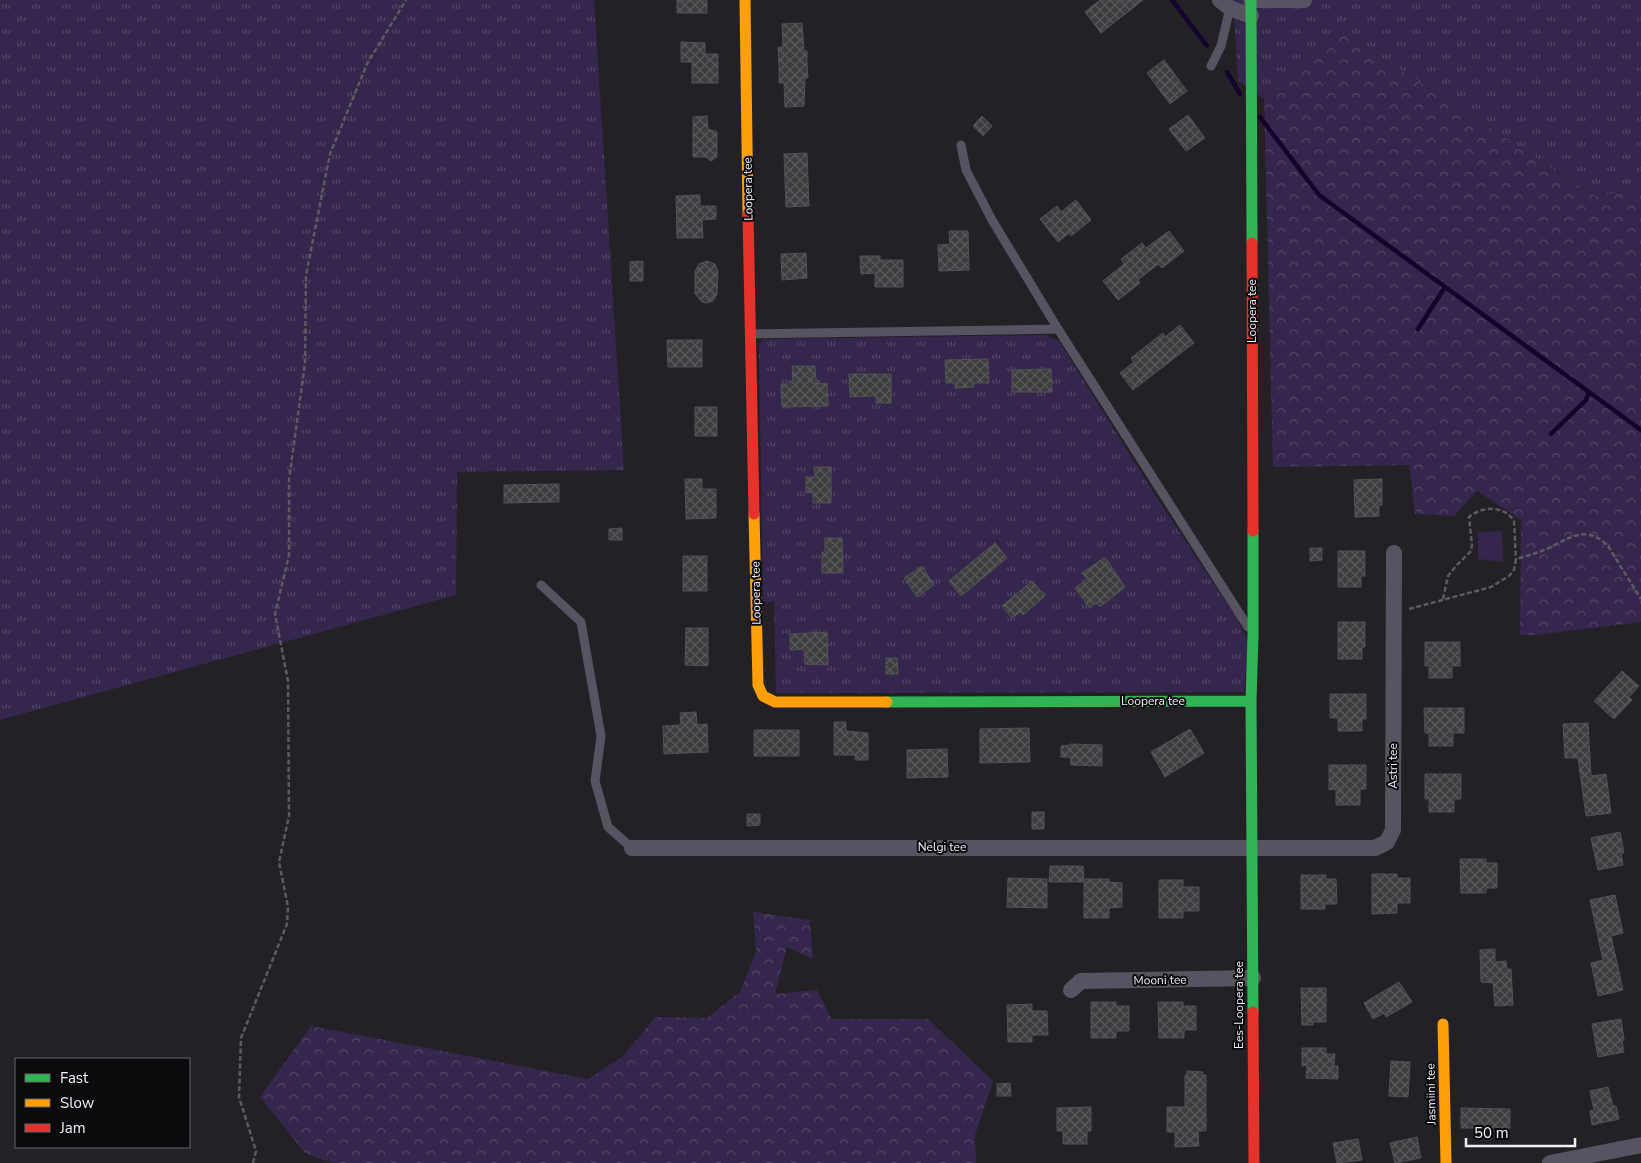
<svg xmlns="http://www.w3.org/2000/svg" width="1641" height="1163" font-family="'Nunito Sans',sans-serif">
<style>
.grass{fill:url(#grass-tufts)}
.forest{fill:url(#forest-crowns)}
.park{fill:#35264d}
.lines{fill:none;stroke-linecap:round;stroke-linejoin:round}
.stream{stroke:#14032a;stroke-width:4.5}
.building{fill:url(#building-cross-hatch);stroke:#535155}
.path{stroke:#5d5a62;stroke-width:2.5;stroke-dasharray:5 2.5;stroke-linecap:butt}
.lane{stroke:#585360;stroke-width:9}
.street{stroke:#585360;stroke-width:16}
.fast{stroke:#30b455;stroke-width:11}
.slow{stroke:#ff9f0a;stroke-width:11}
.jam{stroke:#e5322d;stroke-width:11}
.labels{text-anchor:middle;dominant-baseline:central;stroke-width:4;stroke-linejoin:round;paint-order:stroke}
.street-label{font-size:12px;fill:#f1f0f4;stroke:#0b0a0d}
</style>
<defs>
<pattern id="grass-tufts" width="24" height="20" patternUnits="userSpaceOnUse" patternTransform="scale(1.25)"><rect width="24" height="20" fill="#35264d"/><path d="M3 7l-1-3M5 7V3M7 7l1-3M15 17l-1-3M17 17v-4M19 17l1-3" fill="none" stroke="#534667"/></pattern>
<pattern id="forest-crowns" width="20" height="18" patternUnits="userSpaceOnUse" patternTransform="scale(1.25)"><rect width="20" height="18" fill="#35264d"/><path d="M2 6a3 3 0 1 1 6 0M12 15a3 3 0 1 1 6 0" fill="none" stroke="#534667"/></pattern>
<pattern id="building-cross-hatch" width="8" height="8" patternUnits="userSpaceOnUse" patternTransform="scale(1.25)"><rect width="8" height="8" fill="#3e3d40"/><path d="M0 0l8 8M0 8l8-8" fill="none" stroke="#5a595c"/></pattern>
</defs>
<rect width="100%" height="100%" fill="#232125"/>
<path class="grass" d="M0,0H594L624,470L457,472L456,595L0,720Z
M1233,0H1641V190L1595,196L1342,32L1311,51L1264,99L1238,80Z
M1045,335L1059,341L1155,495L1237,619L1248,641L1244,692L776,693L774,602H763L759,344L764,339Z"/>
<path class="forest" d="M1342,32L1595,196L1641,190V622L1537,635H1520L1521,520L1477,491L1454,516L1415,514L1409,465L1273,467L1264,99L1311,51Z
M753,912L810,920L813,959L787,947L775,994L817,990L832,1019H928L993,1081L975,1135L976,1163H332L305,1153L260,1097L311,1026L588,1079L622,1057L656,1017L707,1018L740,992L756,951Z"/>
<path class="park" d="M1502,531L1503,562L1478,559V532Z"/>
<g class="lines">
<path class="stream" d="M1172,0L1207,46
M1227,72L1240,94
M1260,117L1319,195L1641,430
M1418,329L1445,287
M1551,434L1586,400L1589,392"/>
</g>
<path class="building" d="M677,0H707V13H677Z
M1100,0H1143L1101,33L1085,12Z
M802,23L804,51H807V65L808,78H805L804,106L785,107L784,83H779V65L778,47H783L782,24Z
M681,42L705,43V54H718V83H692V62H681Z
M1164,60L1187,91L1170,104L1147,73Z
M1188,115L1205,138L1186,151L1169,129Z
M707,116L708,129L717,132V157L711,161L706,157H693V117Z
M982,116L992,126L983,136L973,126Z
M807,153L809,206L786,207L784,154Z
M700,195V206H716V219L702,220L703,238H677L676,196Z
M1076,200L1091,220L1071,236L1069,233L1058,242L1040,219L1057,206L1061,212Z
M949,231H968L969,270L939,271L938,245L950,244Z
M1169,231L1184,251L1162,268L1158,264L1138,280L1140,283L1118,300L1103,281L1124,264L1121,259L1142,243L1146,248Z
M806,253L807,278L782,280L781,254Z
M860,256H880V260H903V287H875V273L861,274Z
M643,261V281H630V262Z
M707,261L715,264L718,271L717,294L713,301L706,303L702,302L695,294V271L699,264Z
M1180,325L1194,343L1133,390L1120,373L1134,362L1131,358L1163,333L1165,337Z
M667,340H702V367H668Z
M988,359L989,383H974V387L955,388V383H946L945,360Z
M792,366H815L816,380H818V384L827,383L828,406L782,407L781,384H789V381H793Z
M1051,369L1052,392H1012V370Z
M849,374H891V403H876V396L850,397Z
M695,407H717V436H695Z
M814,467H831V503H813V493L806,492V477H815Z
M685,479H702V489H716V518L686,519Z
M1382,479V505H1379V516L1355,517L1354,480Z
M559,484V502L504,503V485Z
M622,528V540H609V529Z
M825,538H842L843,573H822V552H825Z
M995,543L1007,558L961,596L949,581Z
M1310,548H1322V560L1310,561Z
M1338,551H1365V576H1361V587H1338Z
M683,556H707V591H683Z
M1105,557L1125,587L1100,607L1096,603L1090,608L1075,588L1087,579L1082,573Z
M922,566L934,585L917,597L904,578Z
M1032,581L1045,596L1023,615L1020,612L1012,618L1002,606Z
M1338,622H1365V647H1362V659H1338Z
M686,628H708V666L685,665Z
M827,632L828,665L805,664L804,649L790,650V634Z
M1425,642H1460V666H1452V678H1429V666H1425Z
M886,658H897L898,674H886Z
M1622,671L1639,686L1629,697L1632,700L1614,719L1594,701Z
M1330,694H1366V719H1362V731H1338V718H1330Z
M1424,708H1464V733H1453V746H1429V733H1425Z
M696,712L697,725L707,724L708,752L664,754L663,726L681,725L680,713Z
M834,722H846V731L868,733V760H855V755H834Z
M1588,723L1591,776L1606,774L1611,813L1586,816L1578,758H1565L1563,724Z
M1029,728L1030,762L980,763V729Z
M1190,729L1204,753L1165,777L1151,752Z
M754,730H799V756H754Z
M1070,744L1102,745V766L1071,765L1070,757H1061V746L1070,745Z
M947,749L948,777L907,778V750Z
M1329,765H1366V789H1360V805H1336V789L1329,790Z
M1425,774H1461V799H1454V812H1429V799H1425Z
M1032,812H1044V829H1032Z
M747,814H760V825L747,826Z
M1620,832L1624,853H1621L1623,865L1598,870L1591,838Z
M1460,859H1486V863H1497V888H1486V893H1461Z
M1050,866H1083L1084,882H1049Z
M1372,874H1397V878H1410V903H1397V913L1372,914Z
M1301,875H1326V879H1336L1337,904H1325V909H1301Z
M1008,878L1047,879V908L1007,907Z
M1084,879H1109V882L1122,883V907L1109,908V918H1084Z
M1159,880H1183V887H1199V911H1183V918H1159Z
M1615,895L1623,933L1611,936L1623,990L1598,996L1591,963L1603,960L1590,900Z
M1495,949V962L1506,961L1507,969H1511L1513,1005L1495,1006L1493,983L1481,982L1480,950Z
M1399,982L1412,1002L1386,1017L1384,1013L1373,1019L1364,1003Z
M1301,988H1326V1022H1313V1025H1302Z
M1091,1002H1116V1006H1129V1031H1116V1038H1091Z
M1158,1002H1183V1006H1196V1030H1184V1038H1159Z
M1032,1004V1011H1047L1048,1035H1032V1042H1008L1007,1005Z
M1621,1019L1624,1040L1622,1041L1624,1052L1598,1057L1592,1024Z
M1302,1048H1326V1054H1335L1334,1066H1338V1079L1306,1078L1307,1065L1302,1066Z
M1391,1061L1410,1062L1408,1097L1389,1096Z
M1187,1071L1203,1072L1202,1075H1206V1131H1198L1199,1146L1175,1147V1132H1167V1107H1185V1075H1187Z
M1010,1083L1011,1096H997V1084Z
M1608,1087L1613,1106H1616L1619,1119L1592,1125L1590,1111L1594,1110L1590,1091Z
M1091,1107V1131H1087V1144H1063V1131H1057V1108Z
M1461,1108L1510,1109V1128H1461Z
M1417,1137L1421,1158L1395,1163L1390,1143Z
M1358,1139L1362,1160L1337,1163L1333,1143Z"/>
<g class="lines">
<path class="path" d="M1443,599L1448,576L1456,566L1471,551L1472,545L1469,517C1482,506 1504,505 1514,521L1516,559
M1409,609L1491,587L1509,576L1514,570L1516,559C1527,556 1537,553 1547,549C1570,538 1586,524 1608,546L1641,599
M253,1163L256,1151L239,1097L241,1038L287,924L288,907L279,862L289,816L288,681L275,614L289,555V480L305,363L306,275L330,154L367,64L406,0"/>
<path class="lane" d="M1211,66L1221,46L1230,8
M961,145L966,170L992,220L1058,329L1248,627
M750,334L1058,329
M541,585L581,622L601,736L595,781L608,827L632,848"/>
<path class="street" d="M1220,0L1230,8L1251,16
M1251,0H1304
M632,848H1375L1387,842L1393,830L1394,553
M1071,990L1081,981L1253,978
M1550,1163L1641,1145"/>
<path class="fast" d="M1251,0L1252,243
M1253,531V636L1251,701L1253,1012
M887,702L1251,701"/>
<path class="slow" d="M745,0L748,214
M754,514L758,685L763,696L775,702H887
M1443,1024L1446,1163"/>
<path class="jam" d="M748,214L754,514
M1252,243L1253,531
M1253,1012L1254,1163"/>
</g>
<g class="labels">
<g class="street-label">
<text transform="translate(748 189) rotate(-91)">Loopera tee</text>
<text transform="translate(1252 311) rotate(-90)">Loopera tee</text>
<text transform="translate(756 593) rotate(-91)">Loopera tee</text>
<text x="1153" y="701">Loopera tee</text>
<text transform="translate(1393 766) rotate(-90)">Astri tee</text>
<text x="942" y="847">Nelgi tee</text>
<text transform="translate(1160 980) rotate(-1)">Mooni tee</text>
<text transform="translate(1239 1005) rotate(-90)">Ees-Loopera tee</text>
<text transform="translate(1431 1094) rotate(-91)">Jasmiini tee</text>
</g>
</g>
<rect x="15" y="1058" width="175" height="90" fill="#0b0a0d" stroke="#676669"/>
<rect x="25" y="1074" width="25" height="8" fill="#30b455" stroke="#676669"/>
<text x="60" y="1083" font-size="15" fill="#f1f0f4">Fast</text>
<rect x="25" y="1099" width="25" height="8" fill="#ff9f0a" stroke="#676669"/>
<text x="60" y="1108" font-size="15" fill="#f1f0f4">Slow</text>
<rect x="25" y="1124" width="25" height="8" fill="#e5322d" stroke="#676669"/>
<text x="60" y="1133" font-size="15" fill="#f1f0f4">Jam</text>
<path d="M1466 1138v8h109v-8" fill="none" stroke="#f1f0f4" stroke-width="2.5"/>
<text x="1474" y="1138" font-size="15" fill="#f1f0f4" stroke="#0b0a0d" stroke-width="4" paint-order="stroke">50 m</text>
</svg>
